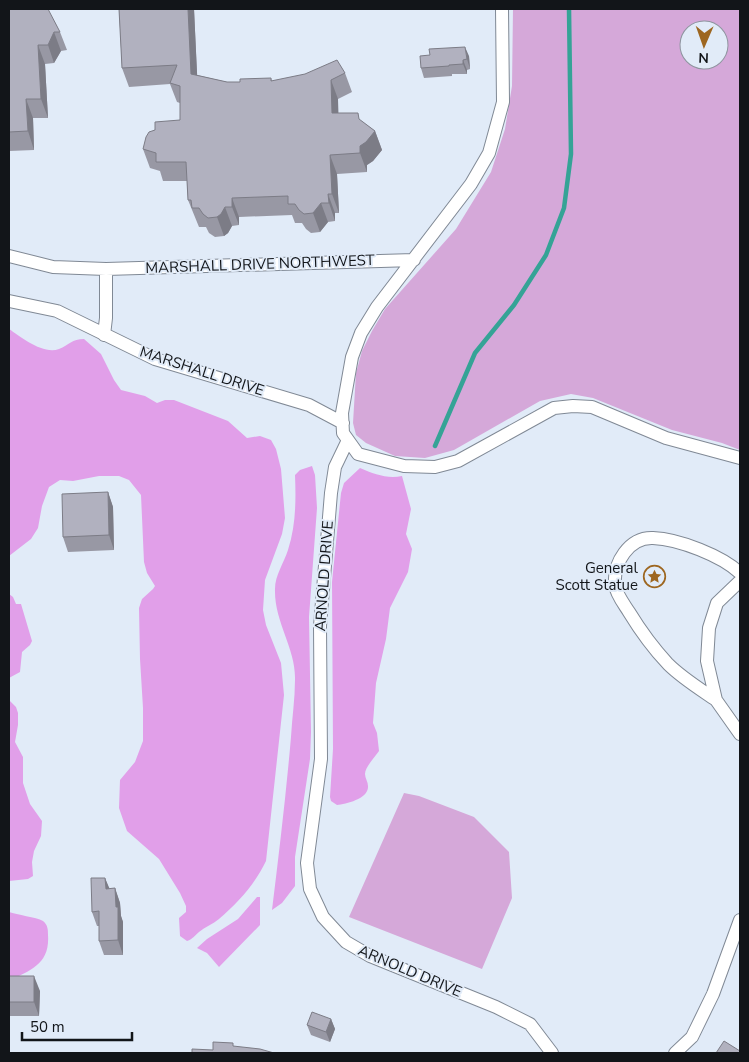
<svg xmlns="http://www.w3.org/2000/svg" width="749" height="1062" font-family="'Nunito Sans',sans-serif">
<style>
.green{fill:#d5a8d9;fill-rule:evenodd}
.forest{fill:#e19fe9}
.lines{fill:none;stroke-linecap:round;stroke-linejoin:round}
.stream{stroke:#35a396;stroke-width:4.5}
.minor-casing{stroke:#808995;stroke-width:14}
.minor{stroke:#fff;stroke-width:12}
.wall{fill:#9898a4}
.shaded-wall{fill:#7c7c86}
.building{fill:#b1b1bf;stroke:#7c7c86}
.labels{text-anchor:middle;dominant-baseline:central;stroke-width:4;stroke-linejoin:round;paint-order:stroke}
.street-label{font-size:15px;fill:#121519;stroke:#e1ebf8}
.poi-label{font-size:15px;fill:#121519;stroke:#e1ebf8;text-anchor:end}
</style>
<rect width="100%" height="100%" fill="#e1ebf8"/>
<path class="green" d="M513,9H740V450L722,443L672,430L593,398L571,394L540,401L454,450L425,458L395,456L366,443L356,435L353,423L356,373L362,351L372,331L385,309L456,229L491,172L505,129L512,86ZM689,30H719V60H689Z
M404,793L419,796L474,817L509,852L512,898L482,969L349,917Z"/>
<path class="forest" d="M9,329C21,337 43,355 59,349C69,345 72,339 84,339L101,354L114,380L121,390L145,396L157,403L165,400H174L228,421L247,438L260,436L271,440L276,449L281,469L285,518L282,534L265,580L263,610L266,625L281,663L284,695L266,861C255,884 238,903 219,919C213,924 205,927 199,932C195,935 193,939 187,941L180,936L179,918L186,912V906L180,893L159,859L127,831L119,808L120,780L135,762L143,741V708L140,659L139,608L142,599L153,589L155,586L147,573L144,562L141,495L129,480L119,476H99L73,481L60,480L49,487L42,506L38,528L31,539L9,556Z
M312,466L315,475L317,508L309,617L311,732L310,759L295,857V886L282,903L272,910C279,853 286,795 291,737C292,718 295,699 295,680C296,648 274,622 275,589C275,575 284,563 288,550C296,525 296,500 295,475L300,470Z
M360,468C374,474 387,479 402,476L411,509L406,534L412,549L408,572L390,608L386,639L376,683L373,723L377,733L379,751C375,757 365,767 365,774C365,778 368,782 368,786C369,799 346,804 337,805L331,801L330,797L333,749L332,582L341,493L344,483Z
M9,594L13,597L16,604H21L32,641L30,645L22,652L20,672L9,678Z
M9,700L16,707L18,713V725L15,742L23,757V783L30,804L42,821L41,836L34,851L32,862L33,876L28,879L9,881Z
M257,897H260V925L219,967L207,953L197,948L207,939L238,919Z
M9,912C17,915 36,917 43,921C48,925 48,930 48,935C50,964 31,970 9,981Z"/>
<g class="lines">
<path class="stream" d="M435,446L475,353L514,305L546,255L564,208L571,154L569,9"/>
<defs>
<path id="minor" d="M502,9L503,102L489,153L471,184L377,307L361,333L352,357L342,413L343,433L358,454L404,466L435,467L458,461L554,408L573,406L592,407L666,438L740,458
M9,256L53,267L106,269L414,260
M9,301L57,311L155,359L309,405L343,423
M104,335L106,318V269
M348,440L335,467L331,493L320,626L321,759L307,863L310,889L323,917L346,942L370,956L496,1007L530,1024L552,1053
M740,581L717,603L709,628L707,661L716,700L740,734
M716,700C700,689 682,678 668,664C653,648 640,630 629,612C624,604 616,594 615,585C613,563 629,537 653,538C679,539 722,556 740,573
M675,1053L692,1037L713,994L740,920"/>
</defs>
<use href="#minor" class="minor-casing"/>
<use href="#minor" class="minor"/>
</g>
<path class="wall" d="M9,9L60,32L67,50L61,51L54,63L45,64L48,118H33L34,150L9,151Z
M119,9H194L197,75L227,82H240L271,78L272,81L345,73L352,92L338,99V113L361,121L375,131L382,150L373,161L367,165V172L337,174L339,213H335V221L328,222L320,232L311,233L306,229L302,223H295L292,215L239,217V225L232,226L228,233L224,236L215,237L209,233L206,227H199L188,200L187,181H163L160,171L150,168L143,149L180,120V103L177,102L170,84L129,87L122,68Z
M469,56L470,69L467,70V74H452V76L424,78L421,68Z
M108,492L113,507L114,550L68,552L63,537Z
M105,878L109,889L115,888L120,903L121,916L123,922V955H104L99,941V926H97L92,912Z
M9,976L40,991L39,1016H9Z
M331,1019L335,1029L330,1042L311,1035L307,1025Z"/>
<path class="shaded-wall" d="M188,9H194L198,93L191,74Z
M54,32L61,51L54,63L48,45Z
M38,45L45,64L48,118L41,99Z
M465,47L469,56L470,69L467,59Z
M463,60L467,70V74L463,64Z
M331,80L338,99L339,132L332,113Z
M26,99L33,118L34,150L28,131Z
M375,131L382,150L373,161L367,165V172L360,153V146Z
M330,155L337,174L339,213L332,194Z
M328,194L335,213V221L329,203Z
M232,198L239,217V225L232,207Z
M321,203L328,222L320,232L313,213Z
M225,207L232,226L228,233L224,236L217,217Z
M108,492L113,507L114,550L109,535Z
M105,878L111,892L106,889Z
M115,888L120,903L121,916L123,922V955L118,940L116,907Z
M34,976L40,991L39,1016L34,1002Z
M331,1019L335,1029L330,1042L326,1032Z"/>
<path class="building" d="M9,9H48L60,32H54L48,45H38L41,99H26L28,131L9,132Z
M119,9H188L191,74L227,82H240V79L271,78V81L305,74L337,60L345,73L331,80L332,113H358L359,119L375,131L366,142L360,146V153L330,155L332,194H328L329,203H321L313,213L304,214L299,210L295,204H288V196L232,198V207H225L221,214L217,217L208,218L203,214L199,208H192L191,200H188L186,162H156V153L143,149L146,137L149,132L155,130V122L180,120V86L170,83L177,65L122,68Z
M465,47L467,59L463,60V64L449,65V66L421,68L420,56L430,55L429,49Z
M108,492L109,535L63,537L62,494Z
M91,878H105L106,889L115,888L116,907H118V940L99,941V911L92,912Z
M9,976H34V1002H9Z
M312,1012L331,1019L326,1032L307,1025Z
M724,1041L740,1051V1053H716Z
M213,1042L233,1043V1046L260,1049L274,1053H192V1049L213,1050Z"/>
<defs>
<symbol id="sight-ring" viewBox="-11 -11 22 22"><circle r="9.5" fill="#e1ebf8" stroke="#9d6620" stroke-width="1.5"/><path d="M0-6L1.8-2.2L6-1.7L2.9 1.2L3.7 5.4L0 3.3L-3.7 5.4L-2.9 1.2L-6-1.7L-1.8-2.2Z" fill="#9d6620"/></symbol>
</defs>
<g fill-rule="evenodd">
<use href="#sight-ring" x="642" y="564" width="25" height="25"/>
</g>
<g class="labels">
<g class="street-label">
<text transform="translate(260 264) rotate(-2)">MARSHALL DRIVE NORTHWEST</text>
<text transform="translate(202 371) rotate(18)">MARSHALL DRIVE</text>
<text transform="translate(324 576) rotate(-86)">ARNOLD DRIVE</text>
<text transform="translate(410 971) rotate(23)">ARNOLD DRIVE</text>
</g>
<g class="poi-label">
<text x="638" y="568">General<tspan x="638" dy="17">Scott Statue</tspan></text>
</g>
</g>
<rect width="749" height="1062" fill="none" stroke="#121519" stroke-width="20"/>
<g transform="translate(704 45) rotate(182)"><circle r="24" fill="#e1ebf8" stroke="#8e959f"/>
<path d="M0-4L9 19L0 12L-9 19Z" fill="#9d6620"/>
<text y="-8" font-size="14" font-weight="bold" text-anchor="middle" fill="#121519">N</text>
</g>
<path d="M22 1032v8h110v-8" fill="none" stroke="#121519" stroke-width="2.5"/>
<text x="30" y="1032" font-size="15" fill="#121519" stroke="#e1ebf8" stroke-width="4" paint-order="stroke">50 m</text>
</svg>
